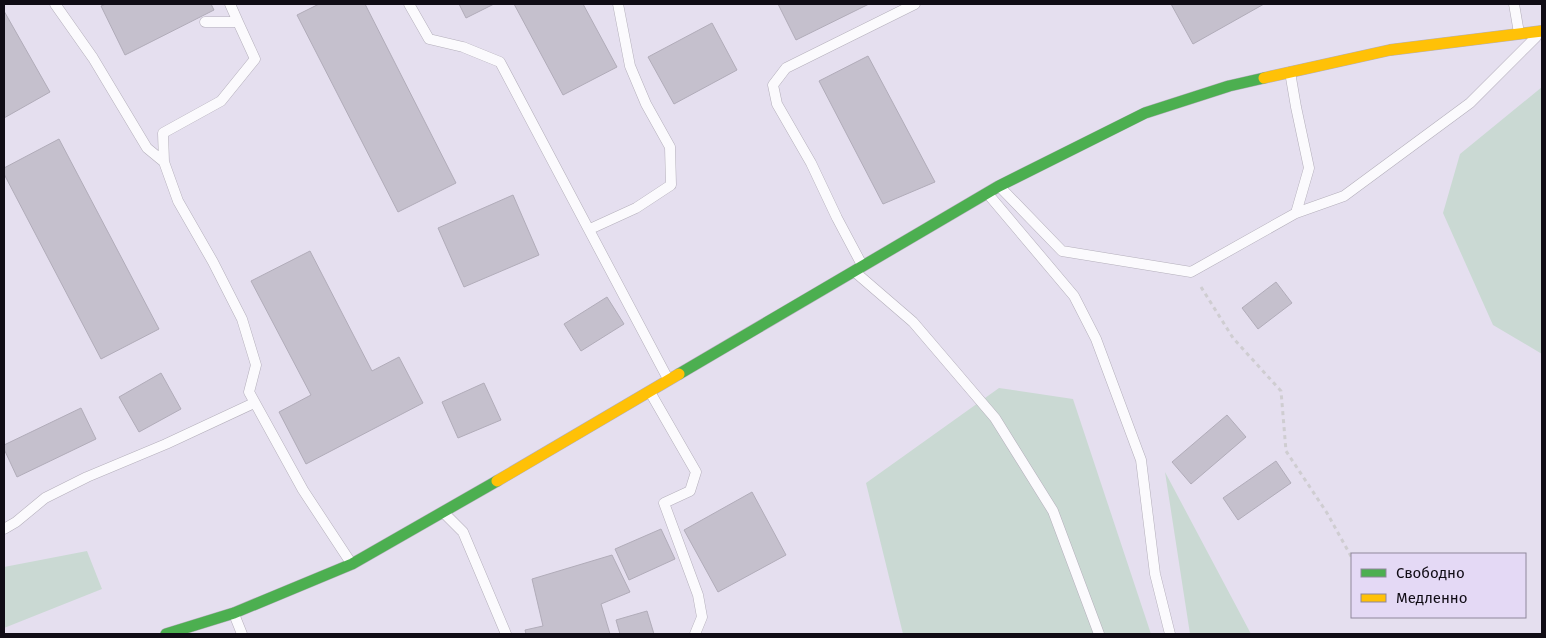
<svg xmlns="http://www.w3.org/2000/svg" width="1546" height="638" font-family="'Fira Sans',sans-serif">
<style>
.green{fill:#cad9d3}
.building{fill:#c5c0cd;stroke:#b1acb9}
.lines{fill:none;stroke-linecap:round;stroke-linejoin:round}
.lane-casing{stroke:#b4afbb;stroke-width:11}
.fast-casing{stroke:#b4afbb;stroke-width:12}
.slow-casing{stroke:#b4afbb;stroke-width:12}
.path{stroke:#cfcdd1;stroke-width:3;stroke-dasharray:4 4;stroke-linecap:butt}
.lane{stroke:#fbfafd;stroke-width:10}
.fast{stroke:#4caf50;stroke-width:11}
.slow{stroke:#ffc107;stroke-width:11}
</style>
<rect width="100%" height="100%" fill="#e5dfef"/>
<path class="green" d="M1542,87V354L1493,325L1443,213L1460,154Z
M999,388L1073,399L1151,634H903L866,483Z
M1165,472L1251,634H1190Z
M87,551L102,589L4,628V567Z"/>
<path class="building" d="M106,4H211L214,10L125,55L101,6Z
M319,4H365L456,183L398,212L297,15Z
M459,4H494L466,18Z
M514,4H583L617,67L563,95Z
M778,4H869L796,40Z
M1171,4H1264L1193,44Z
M4,11L50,92L4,118Z
M712,23L737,70L674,104L648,57Z
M868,56L935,182L883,204L819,81Z
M59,139L159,329L101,359L4,174V168Z
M513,195L539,255L464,287L438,228Z
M310,251L372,371L399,357L423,403L306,464L279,412L311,395L251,281Z
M1276,282L1292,303L1258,329L1242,308Z
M607,297L624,324L581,351L564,324Z
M161,373L181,409L139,432L119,397Z
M484,383L501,420L458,438L442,402Z
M81,408L96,439L17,477L4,449V445Z
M1227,415L1246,437L1191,484L1172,462Z
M1276,461L1291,483L1238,520L1223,498Z
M752,492L786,555L718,592L684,530Z
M661,529L675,559L629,580L615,549Z
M612,555L630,592L601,604L610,634H526L525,630L543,626L532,579Z
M647,611L654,634H620L616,620Z"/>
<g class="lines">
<defs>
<path id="lane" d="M55,4L93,58L147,148L164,162
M230,4L238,22
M409,4L429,39L463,47L500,62L668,379
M1514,4L1519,33
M205,22H238L255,59L221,101L163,133L164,162L178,201L213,262L242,319L256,365L249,392L303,490L351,563
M1290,72L1296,107L1309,168L1296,213
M1000,187L1062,251L1191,272L1296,213L1344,196L1470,103L1536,37
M988,194L1074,296L1096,339L1141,460L1155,574L1170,634
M590,229L636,208L671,185L670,147L646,104L630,66L618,4
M862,265L837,218L811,163L777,104L773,85L786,68L915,4
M855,272L913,322L995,418L1053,511L1099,634
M650,392L696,472L690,491L664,503L698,595L702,617L695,634
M445,514L463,532L506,634
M4,529L16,522L45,498L87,477L166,444L254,403
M234,614L242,634"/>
<path id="fast" d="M679,374L999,186L1145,113L1229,86L1264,78
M166,634L234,613L352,564L497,481"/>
<path id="slow" d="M1264,78L1390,50L1542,31
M497,481L679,374"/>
</defs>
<use href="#lane" class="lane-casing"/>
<use href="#fast" class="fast-casing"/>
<use href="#slow" class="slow-casing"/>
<path class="path" d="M1201,287L1233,338L1281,391L1286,451L1327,513L1352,558"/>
<use href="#lane" class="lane"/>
<use href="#fast" class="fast"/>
<use href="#slow" class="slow"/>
</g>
<rect width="1546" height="638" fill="none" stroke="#100c15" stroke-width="10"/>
<rect x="1351" y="553" width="175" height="65" fill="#e4d9f5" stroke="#8f879b"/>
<rect x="1361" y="569" width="25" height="8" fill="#4caf50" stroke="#8f879b"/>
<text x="1396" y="578" font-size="15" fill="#100c15">Свободно</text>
<rect x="1361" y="594" width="25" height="8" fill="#ffc107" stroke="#8f879b"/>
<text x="1396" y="603" font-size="15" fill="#100c15">Медленно</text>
</svg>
